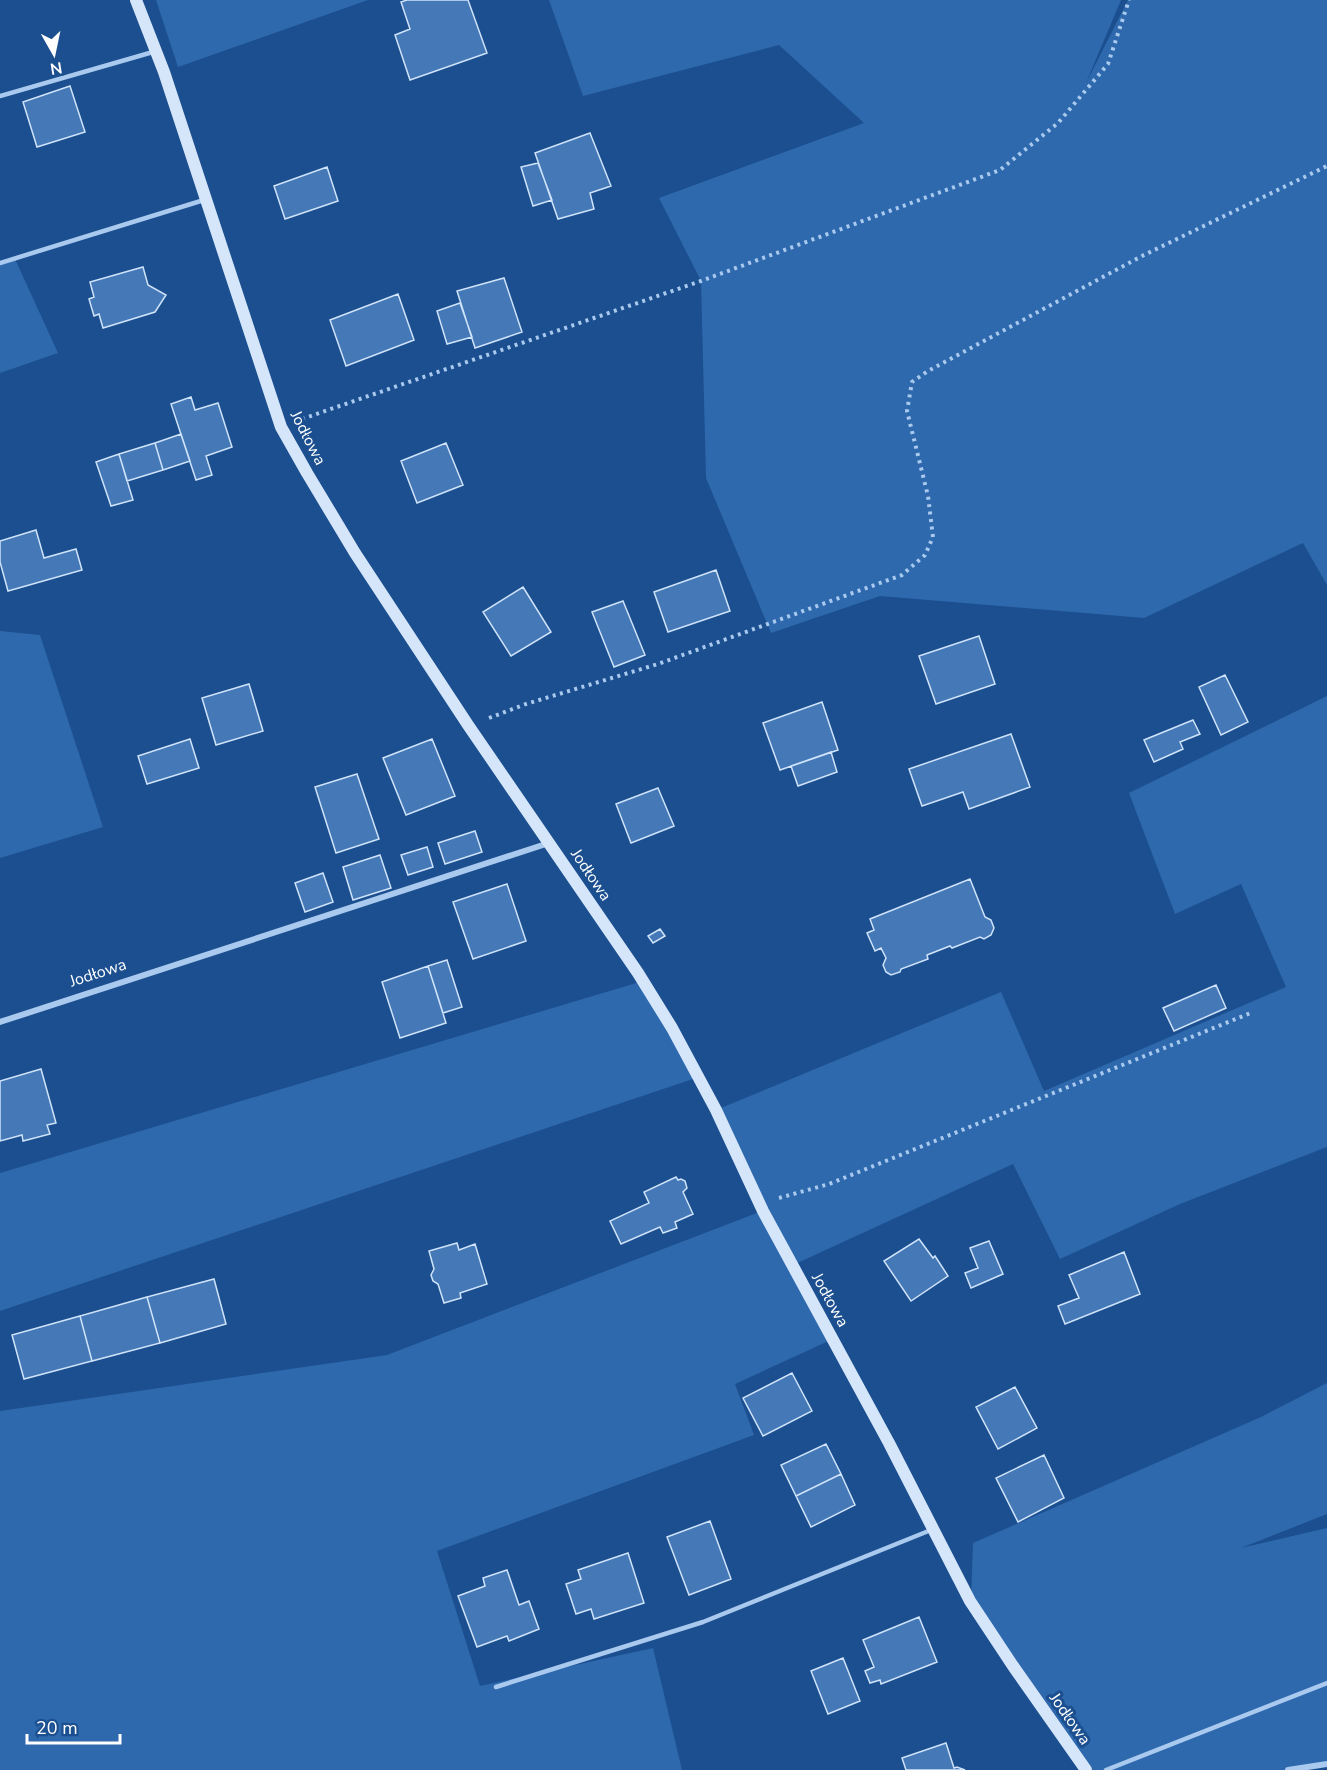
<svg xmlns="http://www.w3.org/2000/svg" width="1327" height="1770" font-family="'Nunito Sans',sans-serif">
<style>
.green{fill:#2e69ad}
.building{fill:#4478b7;stroke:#cfe3fa;stroke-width:1.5}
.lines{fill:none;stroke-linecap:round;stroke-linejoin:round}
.path{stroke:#a9c9ee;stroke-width:4;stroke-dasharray:3 4.5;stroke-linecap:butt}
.lane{stroke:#a9c9ee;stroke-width:4.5}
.street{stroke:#a9c9ee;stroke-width:6}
.secondary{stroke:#d6e6fa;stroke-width:12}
.labels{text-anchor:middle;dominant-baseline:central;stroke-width:6;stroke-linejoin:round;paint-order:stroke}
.street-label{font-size:16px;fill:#fff;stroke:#1b4f8f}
</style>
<rect width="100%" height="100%" fill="#1b4f8f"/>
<path class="green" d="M156,0H368L178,67Z
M549,0H1121L1086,83L1128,0H1327V585L1303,543L1144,618L880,596L771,633L706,478L701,281L659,198L864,123L779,45L583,96Z
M15,259L58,353L0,373V263Z
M0,631L40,635L103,827L0,858Z
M1327,696V1147L1180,1204L1060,1259L1013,1164L793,1265L833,1339L735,1384L754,1435L437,1551L480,1686L653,1648L682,1770H0V1411L387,1355L762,1211L716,1110L1001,992L1044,1091L1286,987L1241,884L1175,914L1129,793Z
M643,981L699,1077L0,1311V1173Z
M1327,1383V1514L1241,1548L1327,1528V1764L1288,1770H1086L971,1601L973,1543L1261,1417Z"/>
<path class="building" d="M407,0H468L487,53L410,80L395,35L410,29L401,2Z
M70,86L85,132L37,147L23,102Z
M590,133L611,186L590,193L594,209L558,219L535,153Z
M538,163L552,200L533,206L521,167Z
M327,167L338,201L285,219L274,186Z
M143,267L148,285L166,295L155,312L103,328L99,314L94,316L89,299L94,297L90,282Z
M504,278L522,332L475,348L457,291Z
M398,294L414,340L346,366L330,320Z
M460,303L472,337L447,344L437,311Z
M191,397L195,410L218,403L232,447L206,456L212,475L196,480L171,404Z
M181,434L190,461L163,470L155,443Z
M155,443L163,470L127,481L119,454Z
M446,443L463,485L417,503L401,461Z
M119,454L133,500L111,506L96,462Z
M36,530L44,558L76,549L82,570L8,591L0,562V541Z
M716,570L730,611L668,632L654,592Z
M523,587L551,632L511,656L483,612Z
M623,601L645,655L614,667L592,612Z
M979,636L995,684L936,704L919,656Z
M1225,675L1248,722L1221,735L1199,687Z
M249,684L263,731L216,745L202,698Z
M822,702L838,750L780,770L763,723Z
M1193,720L1200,734L1180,742L1183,749L1154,762L1144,740Z
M1011,734L1030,787L969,809L963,792L922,806L909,769Z
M190,739L199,768L147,784L138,756Z
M432,739L455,796L406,815L383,758Z
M831,752L837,772L798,786L791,766Z
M357,774L379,839L336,853L315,787Z
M658,788L674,826L631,843L616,804Z
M475,831L482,852L445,864L438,843Z
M427,847L433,867L408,875L401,855Z
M380,855L391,888L353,900L343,867Z
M323,873L333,902L305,912L295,883Z
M970,879L985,917L991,920L994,928L991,935L984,939L980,937L952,948L950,946L927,955L928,959L901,969L900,972L891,975L886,972L883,965L886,958L881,948L875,951L867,933L874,930L870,919Z
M507,884L526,941L473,959L453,902Z
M660,929L665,936L653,943L648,936Z
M447,960L462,1007L443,1013L428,966Z
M428,966L446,1023L400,1038L382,982Z
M1216,985L1226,1008L1174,1031L1163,1008Z
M41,1069L56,1123L47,1125L50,1134L23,1141L22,1135L0,1141V1081Z
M676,1177L678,1180L681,1179L685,1181L687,1188L683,1192L693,1214L675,1222L677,1228L663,1233L660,1227L621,1244L610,1221L649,1203L644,1192Z
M919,1239L933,1258L935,1256L948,1276L911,1301L884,1261Z
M989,1241L1003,1274L971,1288L965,1273L978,1268L970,1248Z
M457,1243L459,1250L475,1244L487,1284L460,1293L461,1298L444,1303L438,1284L433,1281L431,1275L434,1269L429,1251Z
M1124,1252L1140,1294L1065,1324L1058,1306L1079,1298L1069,1275Z
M214,1279L226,1324L160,1343L147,1297Z
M147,1297L160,1343L92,1361L80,1316Z
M80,1316L92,1361L24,1379L12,1335Z
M792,1373L812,1411L763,1436L743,1398Z
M1015,1387L1037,1428L998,1449L976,1407Z
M826,1444L841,1474L796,1496L781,1465Z
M1044,1455L1064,1498L1018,1522L996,1478Z
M841,1474L855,1505L811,1527L796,1496Z
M710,1521L731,1579L689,1595L667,1537Z
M628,1553L644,1603L594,1619L591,1609L576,1614L566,1584L581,1579L578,1570Z
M507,1570L519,1605L529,1601L539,1629L509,1641L507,1636L477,1647L458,1596L485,1586L483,1578Z
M919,1617L937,1662L881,1684L880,1680L870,1683L865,1671L874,1667L863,1640Z
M843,1658L860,1701L828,1714L811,1671Z
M946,1743L954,1768L957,1767L965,1770H906L902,1758Z"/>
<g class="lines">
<path class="path" d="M302,419L701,281L1000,170L1058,123L1108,64L1129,0
M489,718L526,704L658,664L902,575L925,555L933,537L928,496L907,411L912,382L928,371L1142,256L1327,166
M779,1198L829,1184L1253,1012"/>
<path class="lane" d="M0,96L153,52
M0,263L204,200
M496,1687L703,1622L931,1530
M1106,1770L1327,1683"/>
<path class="street" d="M0,1022L549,843
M1288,1770L1327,1764"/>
<path class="secondary" d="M136,0L164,72L281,427L307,473L355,553L468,725L638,973L672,1028L716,1110L763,1211L889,1443L970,1601L1013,1666L1086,1770"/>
</g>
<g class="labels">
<g class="street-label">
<text transform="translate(308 438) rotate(63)">Jodłowa</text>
<text transform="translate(591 875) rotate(56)">Jodłowa</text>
<text transform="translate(98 973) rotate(-18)">Jodłowa</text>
<text transform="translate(830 1300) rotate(61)">Jodłowa</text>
<text transform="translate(1070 1719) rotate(55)">Jodłowa</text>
</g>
</g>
<g transform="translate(54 54) rotate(171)" stroke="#1b4f8f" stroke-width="4.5" paint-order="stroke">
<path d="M0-4.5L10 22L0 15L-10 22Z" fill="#ffffff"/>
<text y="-9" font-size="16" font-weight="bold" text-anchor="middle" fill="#ffffff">N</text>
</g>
<path d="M27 1734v9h93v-9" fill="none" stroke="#ffffff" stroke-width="3"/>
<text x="36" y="1734" font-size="18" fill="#ffffff" stroke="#1b4f8f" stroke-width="4.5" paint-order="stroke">20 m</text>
</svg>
